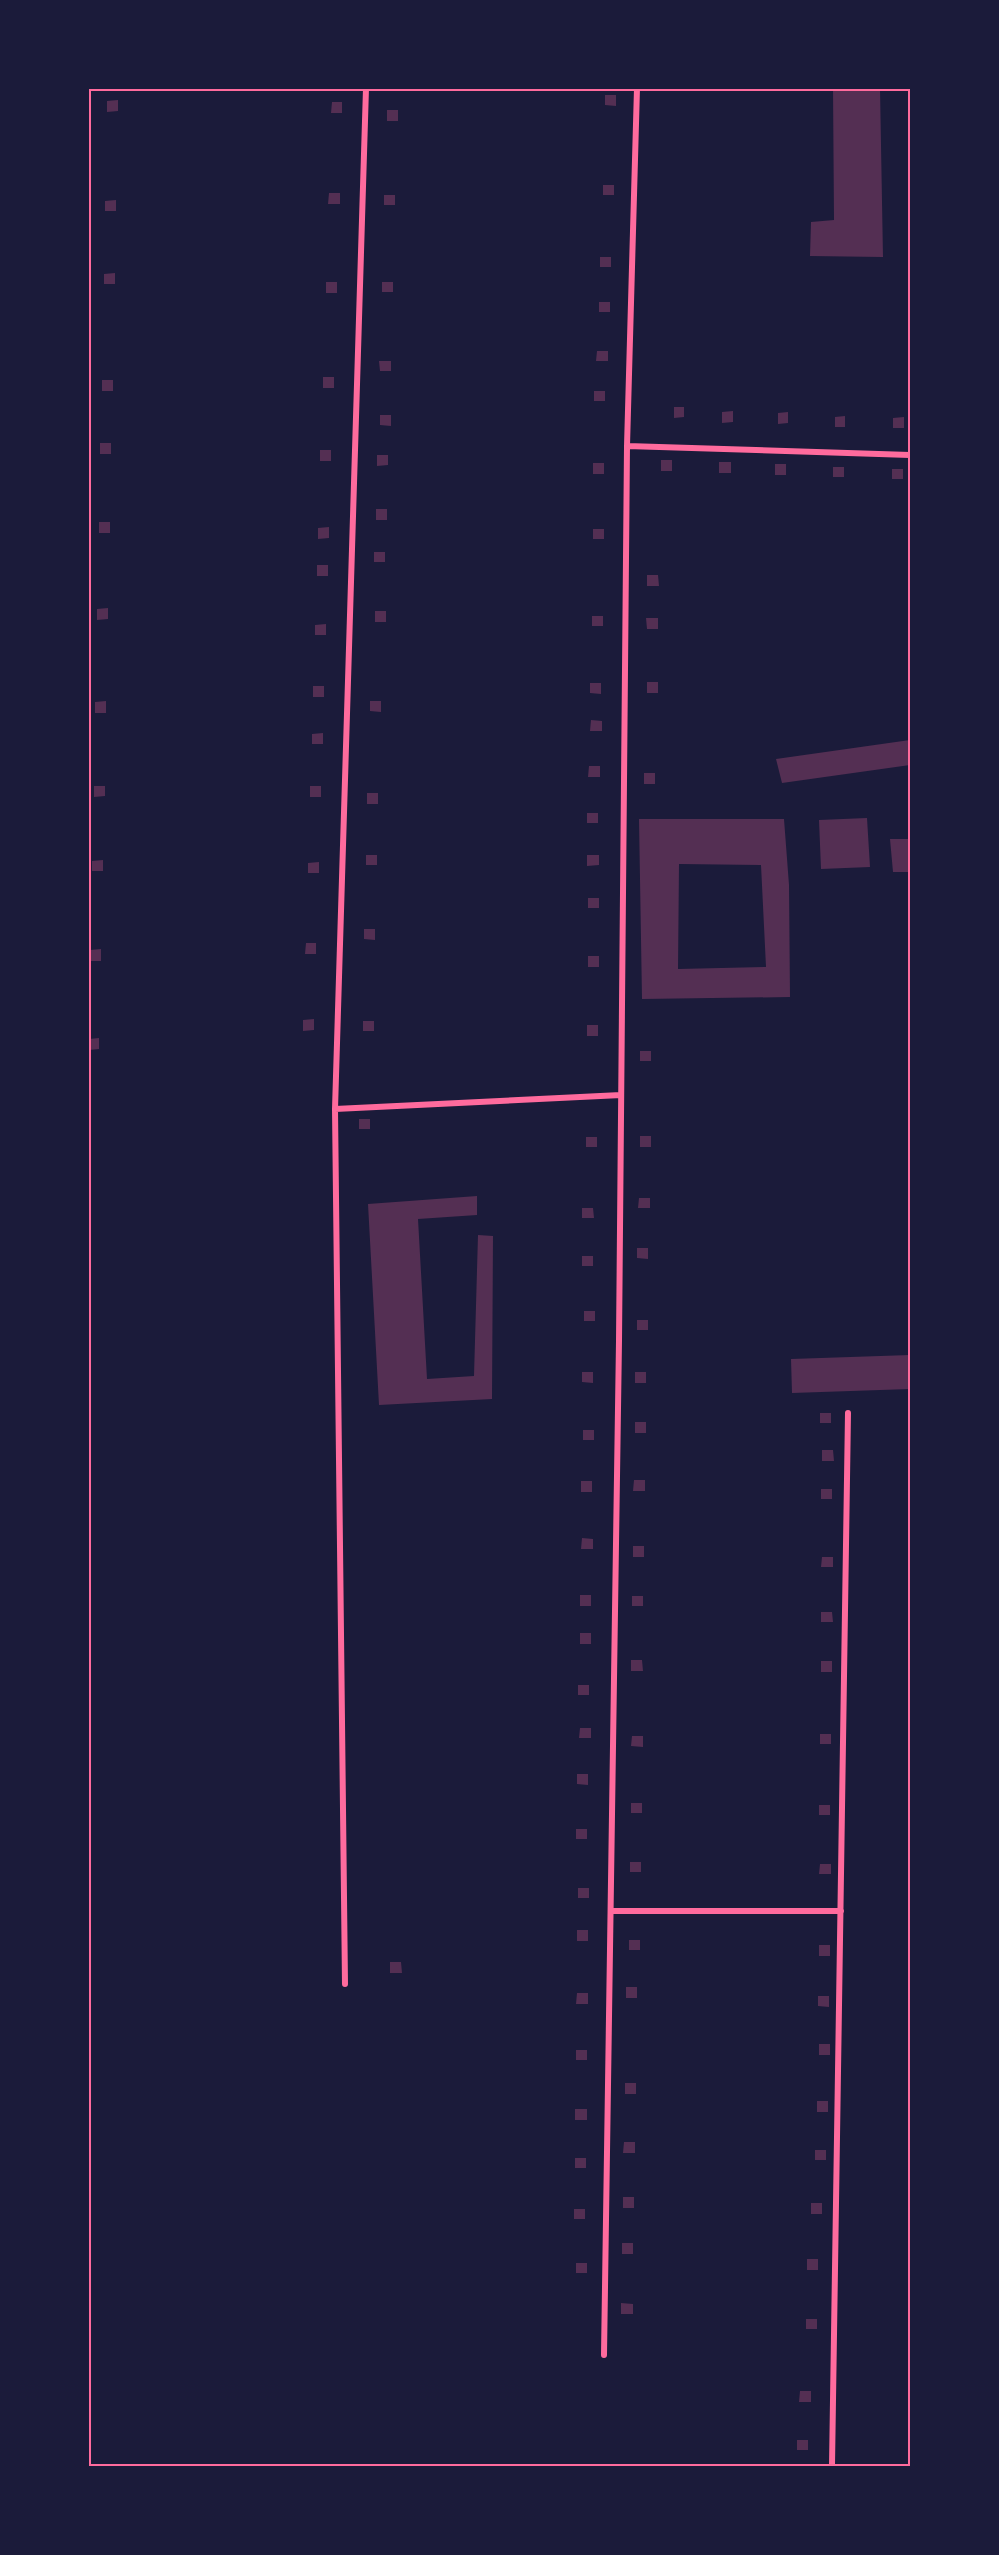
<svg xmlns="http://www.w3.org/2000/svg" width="999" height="2555" font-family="'PT Sans',sans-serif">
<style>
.building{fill:#542f53;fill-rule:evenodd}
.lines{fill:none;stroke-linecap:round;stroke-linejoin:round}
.minor{stroke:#ff6b9d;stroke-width:6}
.neatline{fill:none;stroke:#ff6b9d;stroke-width:2}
</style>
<rect width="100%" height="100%" fill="#1b1b3a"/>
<path class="building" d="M833,88H880L883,257L810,256L811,222L834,220Z
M605,95H616V106L605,105Z
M118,100V111L107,112V101Z
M332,102H342V113H331Z
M387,110H398V121H387Z
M603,185H614V195H603Z
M329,193H340V204H328Z
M384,195H395V205H384Z
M116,200V211H105V201Z
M600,257H611V267H600Z
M115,273V284H104V274Z
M326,282H337V293H326Z
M382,282H393V292H382Z
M599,302H610V312H599Z
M597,351H608V361H596Z
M379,361H391V371H380Z
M323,377H334V388H323Z
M102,380H113V391H102Z
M594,391H605V401H594Z
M674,407H684V417L674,418Z
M733,411V422L722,423V412Z
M788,412V423L778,424V413Z
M380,415H391V426L380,425Z
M845,416V427H835V417Z
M904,417V428H893V418Z
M100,443H111V454H100Z
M320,450H331V461H320Z
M377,455H388V465L377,466Z
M661,460H672V471H661Z
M719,462H731V473H719Z
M593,463H604V474H593Z
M775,464H786V475H775Z
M833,467H844V477H833Z
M892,469H903V479H892Z
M376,509H387V520H376Z
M99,522H110V533H99Z
M329,527V538L318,539V528Z
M593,529H604V539H593Z
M374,552H385V562H374Z
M317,565H328V576H317Z
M647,575H658L659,586H647Z
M108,608V619L97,620V609Z
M375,611H386V622H375Z
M592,616H603V626H592Z
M646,618H658V629H647Z
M326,624V635H315V625Z
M647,682H658V693H647Z
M590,683H601V694L590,693Z
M313,686H324V697H313Z
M106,701V713H95V702Z
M370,701H381V712L370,711Z
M591,720L602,721V731H590Z
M323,733V744H312V734Z
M910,740V765L782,783L776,759Z
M589,766H600V777H588Z
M644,773H655V784H644Z
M94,786H105V796L94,797Z
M310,786H321V797H310Z
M367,793H378V804H367Z
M587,813H598V823H587Z
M867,818L870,867L821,869L819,820Z
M639,819H784L789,885L790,997L642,999ZM679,864L761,865L766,967L678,969Z
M890,839H910V872H893Z
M366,855H377V865H366Z
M587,855H599V865L587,866Z
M103,860V871H92V861Z
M319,862V873H308V863Z
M588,898H599V908H588Z
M364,929H375V940L364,939Z
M306,943H316V954H305Z
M101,949V961H90V950Z
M588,956H599V967H588Z
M314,1019V1030L303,1031V1020Z
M363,1021H374V1031H363Z
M587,1025H598V1036H587Z
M99,1038V1049L89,1050V1039Z
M640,1051H651V1061H640Z
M359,1119H370V1129H359Z
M640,1136H651V1147H640Z
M586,1137H597V1147H586Z
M477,1196V1215L418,1219L427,1379L474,1376L478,1235L493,1236L492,1399L379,1405L368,1204Z
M639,1198H650V1208H638Z
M582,1208H593L594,1218H582Z
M637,1248H648V1259L637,1258Z
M582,1256H593V1266H582Z
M584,1311H595V1321H584Z
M637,1320H648V1330H637Z
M910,1355V1389L792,1393L791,1359Z
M582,1372H593V1383L582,1382Z
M635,1372H646V1383H635Z
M820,1413H831V1423H820Z
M635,1422H646V1433H635Z
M583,1430H594V1440H583Z
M822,1450H833L834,1461H822Z
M634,1480H645V1491H633Z
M581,1481H592V1492H581Z
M821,1489H832V1499H821Z
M582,1538L593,1539V1549H581Z
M633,1546H644V1557H633Z
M822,1557H833V1567H821Z
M580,1595H591V1606H580Z
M632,1596H643V1606H632Z
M821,1612H832L833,1622H821Z
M580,1633H591V1644H580Z
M631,1660H642L643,1671H631Z
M821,1661H832V1672H821Z
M578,1685H589V1695H578Z
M580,1728H591V1738H579Z
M820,1734H831V1744H820Z
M632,1736H643V1747L631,1746Z
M577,1774H588V1785L577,1784Z
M631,1803H642V1813H631Z
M819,1805H830V1815H819Z
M576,1829H587V1839H576Z
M630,1862H641V1872H630Z
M820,1864H831V1874H819Z
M578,1888H589V1898H578Z
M577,1930H588V1941H577Z
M629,1940H640V1950H629Z
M819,1945H830V1956H819Z
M390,1962H401L402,1973H390Z
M626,1987H637V1998H626Z
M577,1993H588V2004H576Z
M818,1996H829V2007L818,2006Z
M819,2044H830V2055H819Z
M576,2050H587V2060H576Z
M625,2083H636V2094H625Z
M817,2101H828V2112H817Z
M575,2109H587V2120H575Z
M624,2142H635V2153H623Z
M815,2150H826V2160H815Z
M575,2158H586V2168H575Z
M623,2197H634V2208H623Z
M811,2203H822V2214H811Z
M574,2209H585V2219H574Z
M622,2243H633V2254H622Z
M807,2259H818V2270H807Z
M576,2263H587V2273H576Z
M621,2303L633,2304V2314H621Z
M806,2319H817V2329H806Z
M800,2391H811V2402H799Z
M797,2440H808V2450H797Z"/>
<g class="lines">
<path class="minor" d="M627,446L910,455
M335,1109L621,1095
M612,1911H841
M345,1984L335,1109L366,88
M604,2355L619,1341L627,446L637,88
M832,2466L848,1413"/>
</g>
<rect width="999" height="2555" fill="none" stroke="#1b1b3a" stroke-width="180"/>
<rect x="90" y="90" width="819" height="2375" class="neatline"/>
</svg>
